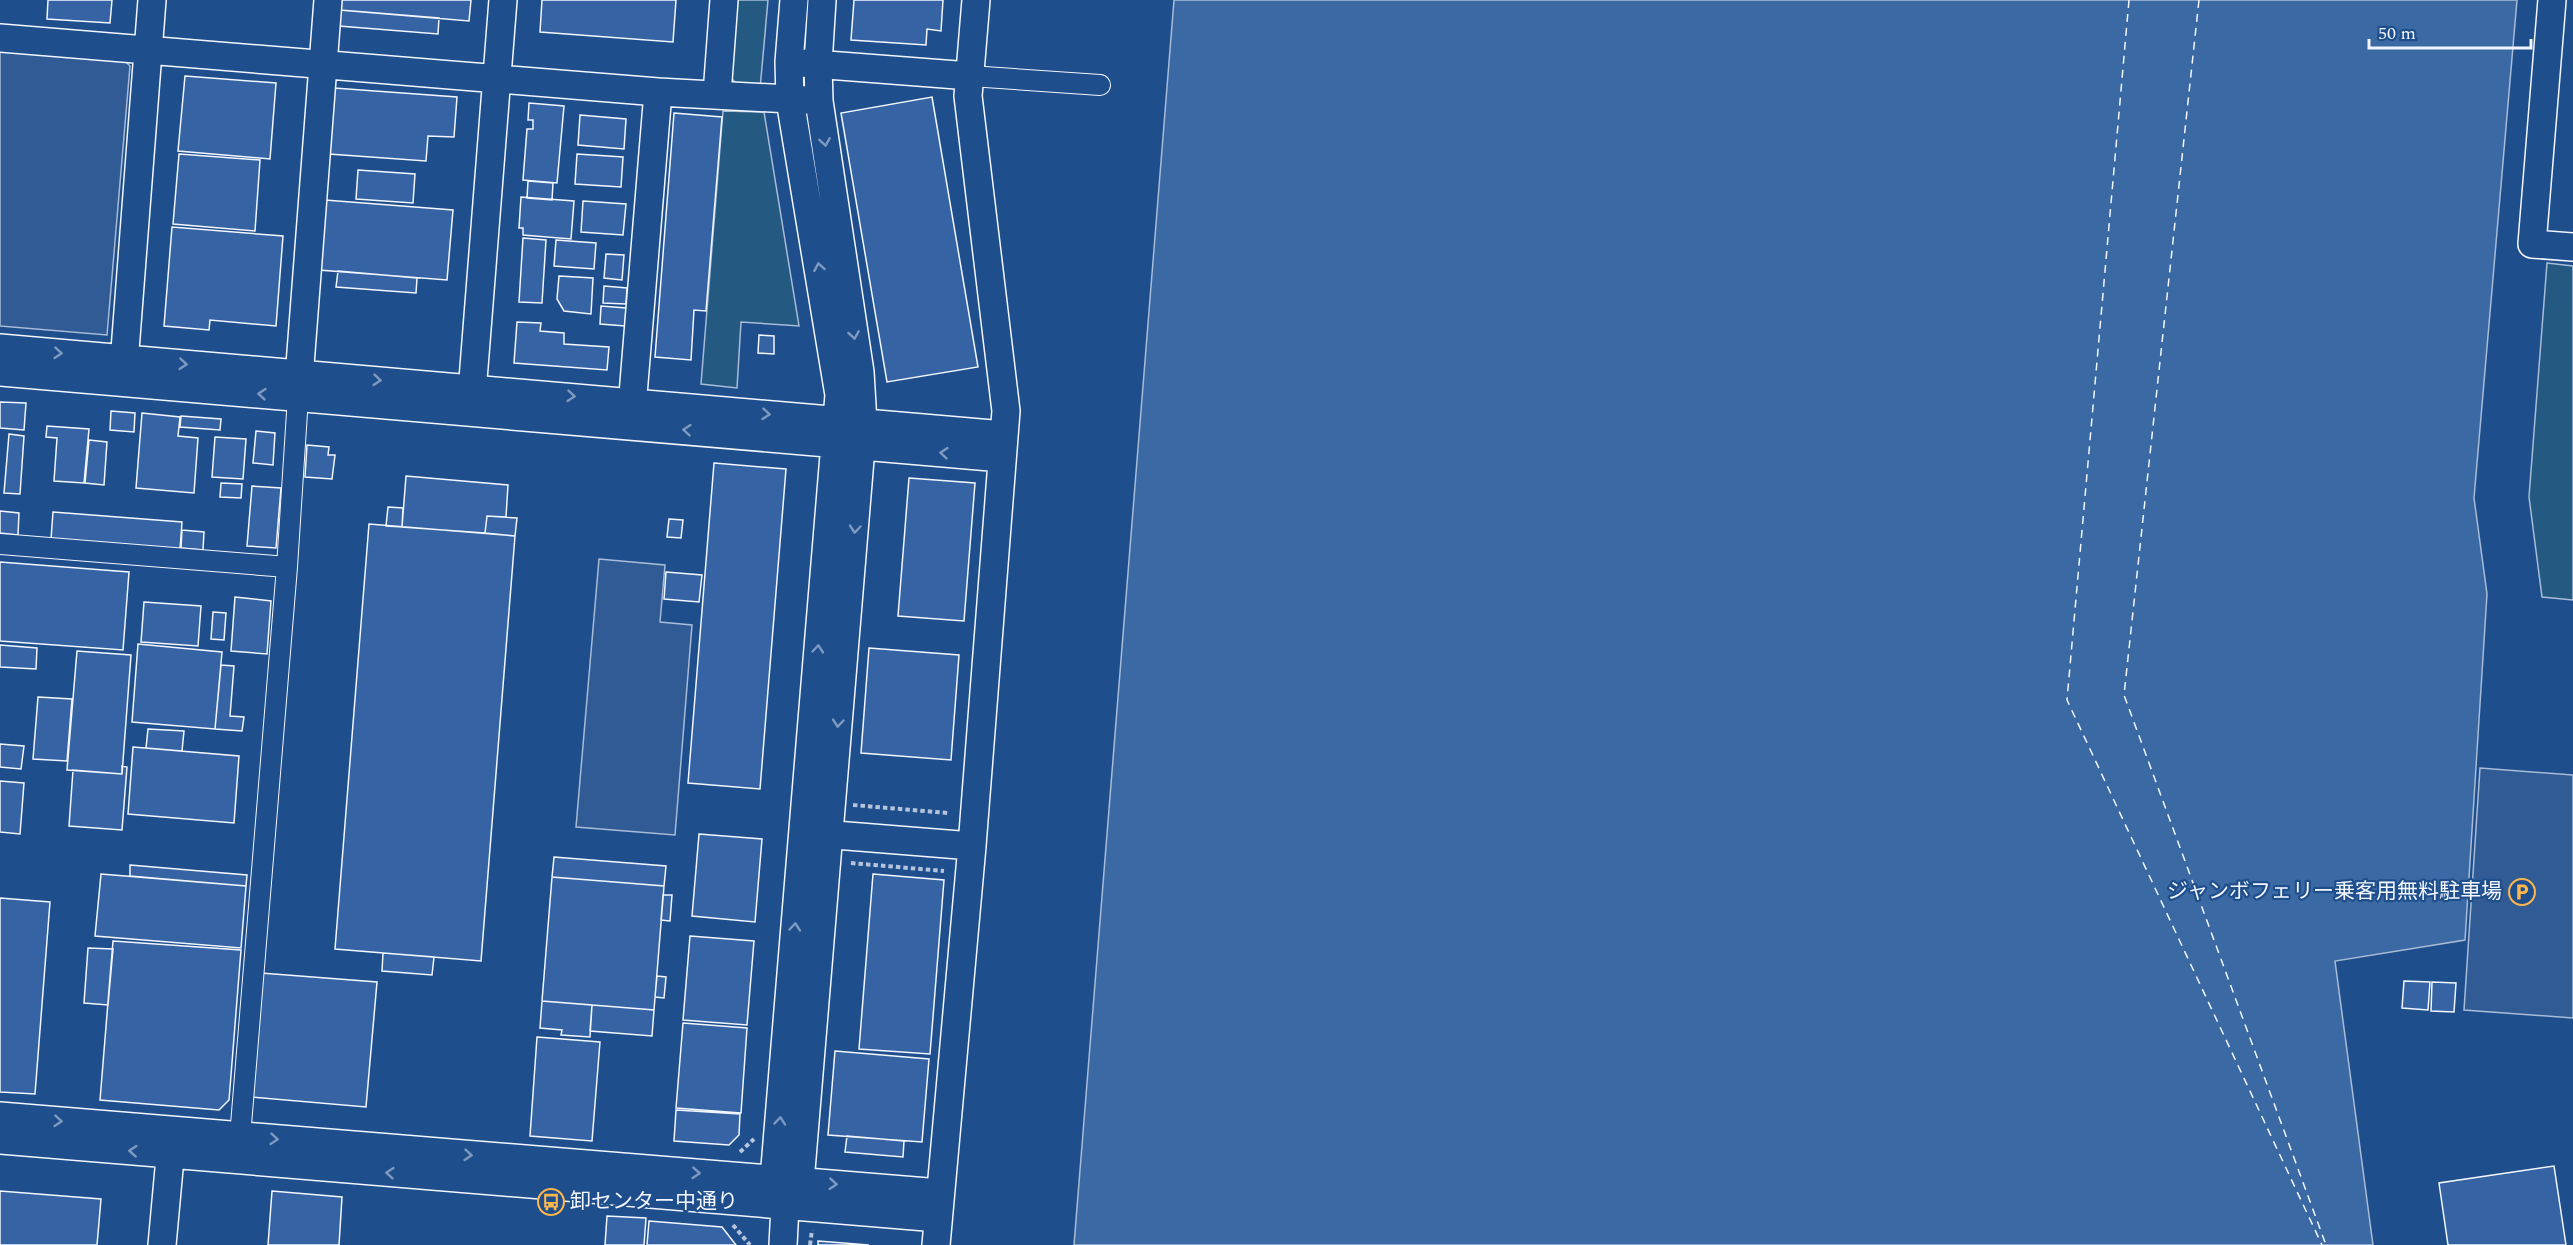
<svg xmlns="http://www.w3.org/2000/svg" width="2573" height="1245" font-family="Spectral,'Noto Sans JP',serif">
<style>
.green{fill:#245a82;stroke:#a8bbd7;stroke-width:1.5}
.parking{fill:#305b95;stroke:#a8bbd7;stroke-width:1.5}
.water{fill:#3b69a3;stroke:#a8bbd7;stroke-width:1.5}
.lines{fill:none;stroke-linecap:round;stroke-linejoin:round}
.ferry{stroke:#f2f6ff;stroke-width:1.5;stroke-dasharray:8 6;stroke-linecap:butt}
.building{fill:#3563a3;stroke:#f2f6ff;stroke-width:1.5}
.street-casing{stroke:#f2f6ff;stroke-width:22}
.secondary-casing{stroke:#f2f6ff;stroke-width:30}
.path{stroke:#b3c4dc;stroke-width:4;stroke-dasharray:4.5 3;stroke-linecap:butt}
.street{stroke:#1f4e8c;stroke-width:20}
.secondary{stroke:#1f4e8c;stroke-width:27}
.oneway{stroke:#7e9ac0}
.labels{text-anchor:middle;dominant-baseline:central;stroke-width:4.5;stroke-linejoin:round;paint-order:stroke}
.poi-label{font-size:21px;fill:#f2f6ff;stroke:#1f4e8c;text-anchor:end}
</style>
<rect width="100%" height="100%" fill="#1f4e8c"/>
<path class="green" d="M734,0H768L760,89L740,87L728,75Z
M723,111L764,112L799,326L741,322L737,388L701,384Z
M2547,263L2573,266V600L2542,597L2529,497Z"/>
<path class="parking" d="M0,46L119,55L130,66L107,335L0,326Z
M599,559L665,565L660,622L692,625L675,835L576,827Z
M2480,768L2573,775V1018L2464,1010Z"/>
<path class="water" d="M1174,0H2517L2474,498L2487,594L2465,940L2335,961L2373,1245H1074Z"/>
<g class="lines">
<path class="ferry" d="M2129,0L2067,700L2322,1245
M2199,0L2124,695L2326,1245"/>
</g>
<path class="building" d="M48,0H112L110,23L47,19Z
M341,0H471L469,21L340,10Z
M542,0H676L673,42L540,32Z
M854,0H943L941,31L927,29L926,45L851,40Z
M340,10L439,18L438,34L339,26Z
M185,76L276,83L270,159L178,151Z
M334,88L457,97L454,137L428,136L426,161L329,154Z
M932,97L978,367L887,382L841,113Z
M529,103L564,106L557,183L523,180L527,129H533V120H528Z
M674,113L722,117L706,311L694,310L691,360L655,357Z
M580,115L626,119L624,149L578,145Z
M179,154L260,160L255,231L173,224Z
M577,154L623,157L621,187L575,184Z
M358,170L415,174L413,203L356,199Z
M528,181L553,183L552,200L527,198Z
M521,197L574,201L571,239L523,235V228H519Z
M325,200L453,210L447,280L319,270Z
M583,201L626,204L623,235L581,232Z
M172,227L283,236L276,326L210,320L209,330L164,326Z
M523,238L546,240L542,303L519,302Z
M556,240L596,243L594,269L554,266Z
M606,254L624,255L622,280L604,278Z
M338,271L417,278L416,293L336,287Z
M559,276L593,278L591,314L564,311L557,299Z
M604,286L627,288L626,304L603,303Z
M601,306L626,308L625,326L600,324Z
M517,322L541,323L540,331L564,333V344L609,347L607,370L514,363Z
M759,335L774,336V354L758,353Z
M0,402L26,403L24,430L0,428Z
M111,411L135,413L134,432L110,430Z
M142,413L180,417L178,436L198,438L194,493L136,488Z
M181,416L221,419L220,430L180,427Z
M47,426L89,429L84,483L54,481L57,438L46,437Z
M256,431L275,433L273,465L253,463Z
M9,434L24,436L20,494L4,493Z
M215,437L246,439L243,479L212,477Z
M89,440L107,442L104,485L85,483Z
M307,445L329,447L328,455H335L332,479L305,477Z
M714,463L786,469L760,789L688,783Z
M406,476L508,485L506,517L487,516L485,533L402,527Z
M909,478L975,483L964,621L898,616Z
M221,483L242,484L241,498L220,497Z
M252,486L281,488L276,548L247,546Z
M388,507L403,508L402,527L386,526Z
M0,511L19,513L18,535L0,533Z
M53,512L182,522L180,549L51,539Z
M487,516L517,518L515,536L485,533Z
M669,519L683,520L681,538L667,537Z
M369,524L515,536L481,961L335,949Z
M182,530L204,532L203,550L181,548Z
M0,562L129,572L123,650L0,641Z
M666,572L702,575L699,602L664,599Z
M235,597L271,601L267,654L231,651Z
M144,602L201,606L198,646L141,642Z
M213,612L226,613L224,640L211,639Z
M138,644L222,652L215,729L132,722Z
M0,645L37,648L36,669L0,667Z
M869,648L959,655L951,760L861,753Z
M77,651L131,655L122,774L67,770Z
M221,665L234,666L230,716L244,717L242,731L215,729Z
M38,697L72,699L67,761L33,759Z
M148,729L184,731L182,751L146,748Z
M0,744L24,746L21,769L0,767Z
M133,747L239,756L234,823L128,814Z
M122,766L127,767L122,830L69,826L73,770L122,774Z
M0,781L24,783L20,834L0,832Z
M699,834L762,839L755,922L692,916Z
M554,857L666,866L664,886L552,877Z
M130,865L247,875L246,886L130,876Z
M101,874L246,886L241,948L95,936Z
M873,874L944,880L930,1054L859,1049Z
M552,877L664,886L654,1010L542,1001Z
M663,895H672L670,921L661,920Z
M0,898L50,902L35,1094L0,1092Z
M690,936L754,941L747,1025L683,1020Z
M113,941L241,950L229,1100L219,1110L100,1100Z
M88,948L113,949L108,1005L84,1003Z
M383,953L434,957L432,975L382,971Z
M261,973L377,982L366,1107L251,1097Z
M657,976L666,977L664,998L655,997Z
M2404,981L2430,982L2428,1010L2402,1008Z
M2432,982L2456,983L2454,1012L2431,1011Z
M542,1001L592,1005L590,1037L561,1035L562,1030L540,1028Z
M592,1005L654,1010L652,1036L590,1031Z
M683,1023L747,1028L741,1113L676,1108Z
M537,1037L600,1042L592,1141L530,1136Z
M835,1051L929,1059L922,1142L828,1135Z
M676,1110L740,1114L739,1135L729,1145L674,1141Z
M847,1136L904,1141L903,1157L845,1152Z
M2554,1166L2566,1245H2448L2439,1183Z
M0,1191L101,1199L97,1245H0Z
M272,1191L342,1197L339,1245H268Z
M607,1216L646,1218L644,1245H605Z
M649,1221L722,1227L736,1245H647Z
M818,1241L869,1245H818Z"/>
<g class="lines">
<defs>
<path id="street" d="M970,76L1100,85
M0,544L287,567
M239,1149L287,567L298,397"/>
<path id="secondary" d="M2552,0L2532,244L2573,247
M0,38L658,92L808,100
M801,63L970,76
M717,94L724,0
M0,348L1004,435
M0,372L1002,458
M123,376L152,0
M298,391L328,0
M471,405L503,0
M631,419L658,92
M810,833L972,846
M0,1116L940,1193
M0,1140L938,1218
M785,1206L800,1182L863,423L860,372L819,101L818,64L822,0
M162,1245L172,1136
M783,1245L785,1206L774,1179L839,395L790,100L789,62L794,0
M936,1245L972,846L1006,411L968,96L976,0"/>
</defs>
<use href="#street" class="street-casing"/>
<use href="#secondary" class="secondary-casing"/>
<path class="path" d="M853,805L948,813
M851,863L944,871
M740,1152L754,1139
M733,1225L750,1245
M810,1245L812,1230"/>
<use href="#street" class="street"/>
<use href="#secondary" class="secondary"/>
</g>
<defs><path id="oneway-chevron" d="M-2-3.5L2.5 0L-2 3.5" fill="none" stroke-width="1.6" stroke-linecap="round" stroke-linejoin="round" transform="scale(1.5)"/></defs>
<g class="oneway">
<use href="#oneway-chevron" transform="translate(825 142) rotate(81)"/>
<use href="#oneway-chevron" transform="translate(819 267) rotate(-100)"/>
<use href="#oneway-chevron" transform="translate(854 335) rotate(81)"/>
<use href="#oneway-chevron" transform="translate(58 353) rotate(5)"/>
<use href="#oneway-chevron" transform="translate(183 364) rotate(5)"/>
<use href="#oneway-chevron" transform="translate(377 380) rotate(5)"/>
<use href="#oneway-chevron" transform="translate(262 394) rotate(-175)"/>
<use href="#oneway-chevron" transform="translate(571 396) rotate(5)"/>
<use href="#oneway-chevron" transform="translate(766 414) rotate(5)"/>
<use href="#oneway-chevron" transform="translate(687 430) rotate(-175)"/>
<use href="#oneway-chevron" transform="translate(944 453) rotate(-175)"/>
<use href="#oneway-chevron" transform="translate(855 529) rotate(95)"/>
<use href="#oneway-chevron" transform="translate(818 649) rotate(-85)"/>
<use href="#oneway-chevron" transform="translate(838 723) rotate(95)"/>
<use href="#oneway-chevron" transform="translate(795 927) rotate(-85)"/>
<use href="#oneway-chevron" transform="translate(58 1121) rotate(5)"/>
<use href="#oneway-chevron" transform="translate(780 1121) rotate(-85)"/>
<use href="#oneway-chevron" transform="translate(274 1139) rotate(5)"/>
<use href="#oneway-chevron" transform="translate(133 1151) rotate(-176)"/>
<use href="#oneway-chevron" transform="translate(468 1155) rotate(5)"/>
<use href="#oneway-chevron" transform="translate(390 1173) rotate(-175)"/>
<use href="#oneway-chevron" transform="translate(696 1173) rotate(4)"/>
<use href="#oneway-chevron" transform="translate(833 1184) rotate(5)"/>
</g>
<defs>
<symbol id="parking-ring" viewBox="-11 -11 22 22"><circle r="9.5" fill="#1f4e8c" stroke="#ffb74d" stroke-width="1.5"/><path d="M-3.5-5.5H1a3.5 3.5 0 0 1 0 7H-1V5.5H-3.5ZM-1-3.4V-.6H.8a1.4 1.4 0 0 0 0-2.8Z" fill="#ffb74d"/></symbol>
<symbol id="bus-ring" viewBox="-11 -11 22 22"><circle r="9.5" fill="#1f4e8c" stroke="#ffb74d" stroke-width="1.5"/><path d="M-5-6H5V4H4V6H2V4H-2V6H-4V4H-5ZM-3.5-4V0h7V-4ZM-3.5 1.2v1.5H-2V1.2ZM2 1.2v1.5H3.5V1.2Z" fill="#ffb74d"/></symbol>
</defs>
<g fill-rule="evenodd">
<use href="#parking-ring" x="2507" y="877" width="30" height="30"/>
<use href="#bus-ring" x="536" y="1187" width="30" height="30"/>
</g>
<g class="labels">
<g class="poi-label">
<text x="2502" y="892">ジャンボフェリー乗客用無料駐車場</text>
<text x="570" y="1202" text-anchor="start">卸センター中通り</text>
</g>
</g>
<path d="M2369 39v9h162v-9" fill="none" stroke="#f2f6ff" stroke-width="3"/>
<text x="2378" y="39" font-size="18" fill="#f2f6ff" stroke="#1f4e8c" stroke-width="4.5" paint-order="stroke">50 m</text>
</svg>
